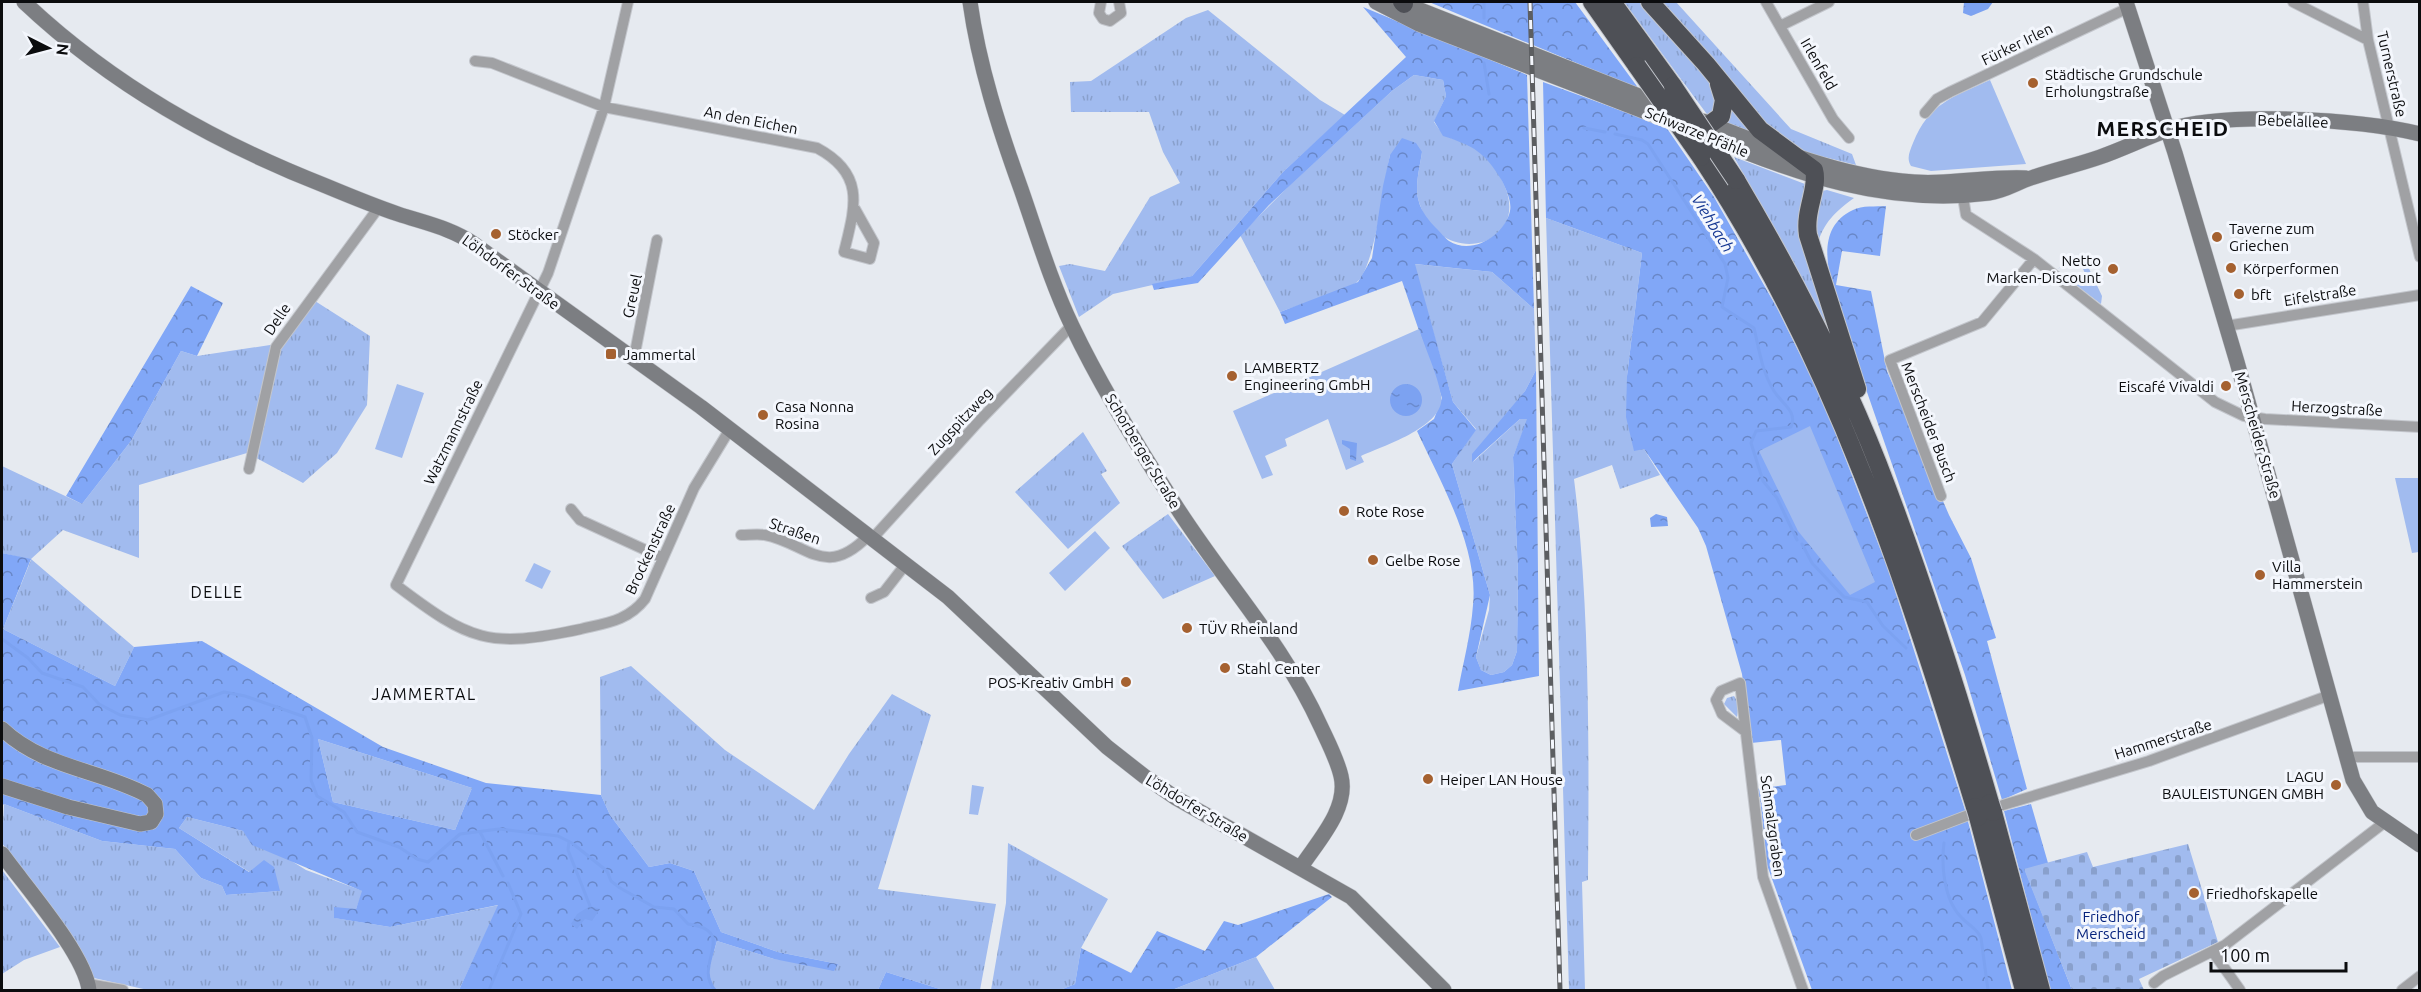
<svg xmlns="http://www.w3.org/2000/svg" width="2421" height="992" font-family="Ubuntu,sans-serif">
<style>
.grass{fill:url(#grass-tufts)}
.forest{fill:url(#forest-crowns);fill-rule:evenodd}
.cemetery{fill:url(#cemetery-stones)}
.park{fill:#a1bbef}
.water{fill:url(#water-ripples)}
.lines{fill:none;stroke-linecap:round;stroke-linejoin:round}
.stream{stroke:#7ca2f1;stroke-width:3}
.street-casing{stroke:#c3c6cc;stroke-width:12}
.secondary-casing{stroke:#c3c6cc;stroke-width:16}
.highway-casing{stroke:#c3c6cc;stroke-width:20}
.street{stroke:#a0a1a4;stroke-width:10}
.secondary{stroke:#7c7e82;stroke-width:15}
.highway{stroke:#4e5056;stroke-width:18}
.rail-casing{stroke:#5c5e61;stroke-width:5}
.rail{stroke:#f4f7fd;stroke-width:3;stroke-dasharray:9;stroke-linecap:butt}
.highway-bridge-casing{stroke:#c3c6cc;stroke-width:20;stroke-linecap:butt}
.highway-bridge{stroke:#4e5056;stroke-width:18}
.poi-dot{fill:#a56130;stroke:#f4f7fd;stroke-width:2}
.labels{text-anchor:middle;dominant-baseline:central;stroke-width:6;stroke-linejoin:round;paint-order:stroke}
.street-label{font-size:15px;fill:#0b0c0e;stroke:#f4f7fd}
.poi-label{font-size:15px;fill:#0b0c0e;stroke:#f4f7fd;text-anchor:start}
.park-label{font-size:15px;fill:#06237d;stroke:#f4f7fd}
.water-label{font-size:16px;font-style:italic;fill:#153792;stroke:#f4f7fd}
.neighbourhood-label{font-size:16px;letter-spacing:1.5px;fill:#0b0c0e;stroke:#f4f7fd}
.district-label{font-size:21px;font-weight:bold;letter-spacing:1.5px;fill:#0b0c0e;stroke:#f4f7fd}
</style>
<defs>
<pattern id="grass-tufts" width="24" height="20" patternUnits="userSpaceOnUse" patternTransform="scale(1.5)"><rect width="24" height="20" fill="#a1bbef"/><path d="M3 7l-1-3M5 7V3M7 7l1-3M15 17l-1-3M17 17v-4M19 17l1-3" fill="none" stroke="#89a0cc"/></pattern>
<pattern id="forest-crowns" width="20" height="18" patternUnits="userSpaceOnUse" patternTransform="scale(1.5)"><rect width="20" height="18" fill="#81a7f7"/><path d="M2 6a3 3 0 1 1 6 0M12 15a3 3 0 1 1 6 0" fill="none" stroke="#6886c6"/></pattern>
<pattern id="cemetery-stones" width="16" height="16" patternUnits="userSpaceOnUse" patternTransform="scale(1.5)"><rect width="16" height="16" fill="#a1bbef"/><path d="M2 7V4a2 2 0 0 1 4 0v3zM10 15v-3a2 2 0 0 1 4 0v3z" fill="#89a0cc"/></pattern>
<pattern id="water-ripples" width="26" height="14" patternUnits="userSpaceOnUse" patternTransform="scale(1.5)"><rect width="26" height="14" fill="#7ca2f1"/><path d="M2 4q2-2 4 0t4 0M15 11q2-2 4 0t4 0" fill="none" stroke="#6a8acd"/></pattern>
</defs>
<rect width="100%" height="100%" fill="#e6eaf0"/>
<path class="grass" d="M1624,2H1640L1704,71L1714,85L1719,105L1709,117Z
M1656,2H1676L1791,129L1852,154L1856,165L1824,157L1822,160L1784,145Z
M1208,10L1320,100L1345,115L1283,172L1192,276L1113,294L1079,317L1059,266L1070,264L1105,271L1150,197L1180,183L1163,152L1149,112H1071L1070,82L1091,81L1186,18Z
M1414,75L1443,80L1446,96L1434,122C1449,146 1456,134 1475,147C1488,157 1499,172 1505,187C1530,247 1440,271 1419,202C1414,187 1420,167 1422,152L1390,155C1384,182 1375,267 1357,282C1349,290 1295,306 1280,312L1240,235L1289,186L1392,91Z
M1727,97L1761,138L1725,124Z
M1734,157L1805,184L1801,218L1837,344Z
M1827,190L1854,198C1835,212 1824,222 1817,245L1813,224L1822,191Z
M1546,218L1642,253L1627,376L1644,449L1660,475L1620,489L1612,465L1574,479C1590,607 1589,750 1588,880L1582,882L1585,990H1569Z
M2083,256L2102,296L2101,304L2076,285L2088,280L2079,260L2057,269Z
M1414,264L1492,272L1534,309L1536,370L1525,391L1473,462L1520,419H1528L1513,457L1518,574L1517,651L1512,665L1504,672L1491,675L1481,670L1476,657L1489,610L1490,595L1452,464L1476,429L1453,402Z
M315,301L370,336L367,405L337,453L303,483L247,453L139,485V558L63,530L31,559L134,647L115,686L3,629L31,560L2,553V466L82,504L131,441L181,351L197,356L270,345L281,346Z
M1083,432L1107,471L1101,474L1120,503L1068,549L1015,492Z
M1168,514L1215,576L1163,599L1122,546Z
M631,666L725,750L814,810L849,754L892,694L931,715L878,889L996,904L980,990H943L886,972L878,990H715C703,976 713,957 717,941L774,959L838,964L778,952L721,932L694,871L670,863L649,867L610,815L601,795L600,677Z
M1734,696L1739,704L1737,717L1724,704L1727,698Z
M318,739L472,788L455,830L333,802Z
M4,804L102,841L175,849L201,878L222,886L226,895L280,891L179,828L187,817L243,831L306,870L363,891L356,909L335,918L390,927L499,905L459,990H148L94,978L2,843Z
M1008,843L1108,899L1081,948L1075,984L1060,990H991L1006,903Z
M2,870L60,947L24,960L2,974Z
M1256,957L1275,990H1172Z"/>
<path class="forest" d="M1429,2H1575L1639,89Z
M1363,7L1527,75L1534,309L1492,272L1415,264L1453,402L1476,430L1452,464L1490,595L1476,657L1481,670L1491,675L1504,672L1512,665L1517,651L1518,574L1513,457L1527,419H1520L1472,462V454L1525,391L1536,370L1539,676L1458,691C1463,663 1471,634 1473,605C1479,548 1440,481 1417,431L1434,419L1442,398L1402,281L1285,324L1280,312L1358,282L1372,258L1383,186L1390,155L1402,138L1416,143L1422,152C1420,167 1414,187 1419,202C1421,211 1430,222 1436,228C1440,232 1445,238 1449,241C1472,256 1505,235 1510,211C1512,202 1506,189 1502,181C1485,152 1474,146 1443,136L1434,121L1446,96L1443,80L1414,75L1392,91L1269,205L1198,283L1154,290L1152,284L1192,276L1283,172L1406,57Z
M1543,82L1666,127L1714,197L1777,308L1824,403L1888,569L1965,810L2012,990H1812L1767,865L1760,797H1757L1756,789L1786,785L1781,740L1751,743L1742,674L1706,546L1698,528L1644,449L1634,451L1626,417L1627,376L1642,253L1546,218Z
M1886,206L1880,256L1842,251L1836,285L1871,291L1887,371L1949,515L1971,558L1996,638L1987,641L2027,789L2002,800L1965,675L1841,317C1832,284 1810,230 1853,210C1862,205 1876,207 1886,206Z
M191,286L223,303L197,356L181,351L131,441L82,504L66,496Z
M2,553L31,559L3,629L115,686L134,647L202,641L383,747L486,783L601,795L610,815L649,867L670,863L694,871L721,932L778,952L838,964L834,971L774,959L717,941L708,972L715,990H459L498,905L390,927L334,918V907L356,909L362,891L252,845L243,831L187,817L179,828L249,872L264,860L274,867L280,891L226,895L222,886L201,878L175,849L102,841L4,804L2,806ZM318,739L472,788L455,830L333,802Z
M2031,804L2048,863L2025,870L2072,990H2050L2004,811Z
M1329,894L1332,897L1256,957L1172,990H1060L1075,984L1081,948L1131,973L1157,931L1205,951L1224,921L1238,925Z
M886,972L943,990H878Z"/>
<path class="cemetery" d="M2188,844L2218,942L2139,979L2144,990H2072L2024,869L2087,852L2093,867Z"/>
<path class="park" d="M1990,80L2026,164L1931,171L1911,166C1906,158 1910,151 1913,143C1929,103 1953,97 1990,80Z
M1419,329C1426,351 1437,373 1441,395C1447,426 1383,446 1361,456L1364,462L1346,470L1328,419L1285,439L1287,446L1265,456L1273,475L1262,479L1233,411Z
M397,384L424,393L402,458L375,449Z
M1810,426L1875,582L1850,595L1798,531L1759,451Z
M2395,478H2419V552L2412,553Z
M1095,531L1110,548L1065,591L1049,573Z
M534,563L551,571L542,589L525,581Z
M972,785L984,787L978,815L969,814Z"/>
<path class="water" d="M1964,2H1993L1988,9L1971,16L1963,13Z
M1390 400a16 16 0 1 1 32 0a16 16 0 1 1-32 0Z
M1342,440L1357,443L1356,461L1350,459V449L1342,444Z
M1656,514L1667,517L1668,526L1651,527L1650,518Z
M590,906L600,909L592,921L585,919L577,929L571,924L577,914Z"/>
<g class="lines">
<path class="stream" d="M1484,2V18
M1484,63L1489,94
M1584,128L1605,132
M1615,134L1642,140L1648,144L1725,264L1728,278L1722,307L1754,328C1759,349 1762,372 1774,391C1781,403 1798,411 1791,427L1756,431L1751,443L1763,481L1777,498L1797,540
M1802,544L1812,563L1844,597L1867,602L1883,626L1906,648
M2,639L28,658L42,673L83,687L99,704L120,715L148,720L224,692L245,696L305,717L312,738L311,780L317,796L344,812L357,832L399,847L417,859L428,862L460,834L499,829L558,836L572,843L607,871L611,881L620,888L654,907L674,909L688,924C740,931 692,965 715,990
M480,832L503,876
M569,842L568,850L590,906
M1944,843C1941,866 1944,901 1962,918C1969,926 1977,928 1981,938L1988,990
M483,990H489L521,914L508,883"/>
<defs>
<path id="street" d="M628,2L604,107L548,273L396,585C470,641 488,649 581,629C606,623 628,621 645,599L694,488L730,429
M1101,2L1099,13L1103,19L1110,21L1121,13L1119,2
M1766,2L1833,119L1849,138
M2293,2L2368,40
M2363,2L2368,40L2420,257
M1780,26L1829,2
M475,61L492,63L604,107L817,148C866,174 855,207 844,252L870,259L874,243L855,209
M1925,113L1937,99L1950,92L2128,8
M1962,191L1966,215L2034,259L2215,402L2244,416L2265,419L2420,427
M2226,326L2420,295
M634,358L657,240
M249,469L276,347L379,207
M1941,496L1890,360L1982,322L2034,259
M571,509L580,520L663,558
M741,535C749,535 758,534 765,535C807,543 825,580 868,536
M872,539L980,420L1072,325
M871,598L884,592L905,565
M1746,732L1722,714L1716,700L1721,691L1740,683L1763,877L1803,990
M2347,757H2420
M2003,805L2149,761L2330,695
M1916,835L1966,816
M2213,952L2240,990
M2154,983L2163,976L2225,945L2385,822
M88,984L123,990
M2402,990L2420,976"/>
<path id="secondary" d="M24,2C112,85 214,142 326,186C350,196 374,206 398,214C425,223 451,228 474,244L701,407L948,597L1107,747L1144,776L1176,798L1351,897L1444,990
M970,2C979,66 999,128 1021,189C1037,235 1051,282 1072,326C1101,387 1138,447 1174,503C1223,581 1282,641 1321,727C1328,742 1337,759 1341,776C1349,809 1317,842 1301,867
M1376,2L1419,24L1682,126
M1400,2L1667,107
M2126,2L2175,153L2237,362L2353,780L2372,812L2420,845
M1703,121C1767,146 1833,174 1902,181C1944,186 1985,176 2026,178
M1704,135C1795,174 1888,206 1989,193C2005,191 2016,183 2031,178C2054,170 2077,165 2100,157C2123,149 2145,138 2168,130C2225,111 2359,119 2420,134
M2,729C43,768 98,769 147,795L155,804L156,814L151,822L140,824L68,807L2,786
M2,854C25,886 85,954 89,990"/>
<path id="highway" d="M1402,2L1404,4
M1592,2L1637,66
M1612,2L1673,86
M1650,2L1706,64L1760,130L1814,170C1819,188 1804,210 1808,235L1857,389
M1687,128L1706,127L1721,116L1724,100L1719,84
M1701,157C1833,356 1906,581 1975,807
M1736,180C1790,271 1839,365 1878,464C1921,575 1957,689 1990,803
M1993,812L2041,990
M1978,817L2024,990"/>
</defs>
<use href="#street" class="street-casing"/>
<use href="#secondary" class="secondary-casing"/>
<use href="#highway" class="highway-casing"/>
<use href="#street" class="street"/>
<use href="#secondary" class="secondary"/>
<use href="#highway" class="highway"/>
<defs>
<path id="rail" d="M1530,2L1560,990"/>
</defs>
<use href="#rail" class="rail-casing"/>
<use href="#rail" class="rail"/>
<defs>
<path id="highway-bridge" d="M1637,66L1701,157
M1673,86L1736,180
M1990,803L1993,812
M1975,807L1978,817"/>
</defs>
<use href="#highway-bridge" class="highway-bridge-casing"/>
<use href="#highway-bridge" class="highway-bridge"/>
</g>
<g class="poi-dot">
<circle cx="2033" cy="83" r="6"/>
<circle cx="496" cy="234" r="6"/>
<circle cx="2217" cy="237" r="6"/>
<circle cx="2231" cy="268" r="6"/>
<circle cx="2113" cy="269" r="6"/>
<circle cx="2239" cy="294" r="6"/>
<rect x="605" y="348" width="12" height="12" rx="3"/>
<circle cx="1232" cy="376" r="6"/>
<circle cx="2226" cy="386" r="6"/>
<circle cx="763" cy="415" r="6"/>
<circle cx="1344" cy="511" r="6"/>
<circle cx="1373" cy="560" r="6"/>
<circle cx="2260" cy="575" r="6"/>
<circle cx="1187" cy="628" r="6"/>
<circle cx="1225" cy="668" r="6"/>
<circle cx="1126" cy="682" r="6"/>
<circle cx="1428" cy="779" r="6"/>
<circle cx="2336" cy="785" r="6"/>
<circle cx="2194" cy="893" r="6"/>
</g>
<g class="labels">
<g class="street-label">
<text transform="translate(2017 44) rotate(-26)">Fürker Irlen</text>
<text transform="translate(1819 64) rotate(60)">Irlenfeld</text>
<text transform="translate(2392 74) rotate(77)">Turnerstraße</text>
<text transform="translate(751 120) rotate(11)">An den Eichen</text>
<text transform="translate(2293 121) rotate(2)">Bebelallee</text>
<text transform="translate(1697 132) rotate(22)">Schwarze Pfähle</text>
<text transform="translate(511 272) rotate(36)">Löhdorfer Straße</text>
<text transform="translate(2320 295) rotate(-9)">Eifelstraße</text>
<text transform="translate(632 296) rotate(-78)">Greuel</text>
<text transform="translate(277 319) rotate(-56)">Delle</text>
<text transform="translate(2337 408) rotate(3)">Herzogstraße</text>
<text transform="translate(960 421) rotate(-47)">Zugspitzweg</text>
<text transform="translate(1929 422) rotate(69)">Merscheider Busch</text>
<text transform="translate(453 432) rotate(-64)">Watzmannstraße</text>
<text transform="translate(2258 435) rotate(74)">Merscheider Straße</text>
<text transform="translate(1143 451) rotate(59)">Schorberger Straße</text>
<text transform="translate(795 531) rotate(19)">Straßen</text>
<text transform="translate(650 549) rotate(-65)">Brockenstraße</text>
<text transform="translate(2163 739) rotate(-18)">Hammerstraße</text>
<text transform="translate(1197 808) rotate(31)">Löhdorfer Straße</text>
<text transform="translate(1773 826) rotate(82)">Schmalzgraben</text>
</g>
<g class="poi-label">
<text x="2045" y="74">Städtische Grundschule<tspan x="2045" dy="17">Erholungstraße</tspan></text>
<text x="2229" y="228">Taverne zum<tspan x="2229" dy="17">Griechen</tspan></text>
<text x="508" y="234">Stöcker</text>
<text x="2101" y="260" text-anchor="end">Netto<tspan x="2101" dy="17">Marken-Discount</tspan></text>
<text x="2243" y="268">Körperformen</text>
<text x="2251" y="294">bft</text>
<text x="623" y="354">Jammertal</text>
<text x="1244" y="367">LAMBERTZ<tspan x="1244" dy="17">Engineering GmbH</tspan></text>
<text x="2214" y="386" text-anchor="end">Eiscafé Vivaldi</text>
<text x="775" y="406">Casa Nonna<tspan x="775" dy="17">Rosina</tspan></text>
<text x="1356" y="511">Rote Rose</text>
<text x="1385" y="560">Gelbe Rose</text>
<text x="2272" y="566">Villa<tspan x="2272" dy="17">Hammerstein</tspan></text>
<text x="1199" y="628">TÜV Rheinland</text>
<text x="1237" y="668">Stahl Center</text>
<text x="1114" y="682" text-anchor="end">POS-Kreativ GmbH</text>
<text x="2324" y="776" text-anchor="end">LAGU<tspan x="2324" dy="17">BAULEISTUNGEN GMBH</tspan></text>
<text x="1440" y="779">Heiper LAN House</text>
<text x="2206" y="893">Friedhofskapelle</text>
</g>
<g class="park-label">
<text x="2111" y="916">Friedhof<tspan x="2111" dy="17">Merscheid</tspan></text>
</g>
<g class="water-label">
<text transform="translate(1713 223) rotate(58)">Viehbach</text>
</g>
<g class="neighbourhood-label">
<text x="217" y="592">DELLE</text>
<text x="424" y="694">JAMMERTAL</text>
</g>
<g class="district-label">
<text x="2163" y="128">MERSCHEID</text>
</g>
</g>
<rect width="2421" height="992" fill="none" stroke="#0b0c0e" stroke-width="6"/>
<g transform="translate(48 48) rotate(96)" stroke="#f4f7fd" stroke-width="4.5" paint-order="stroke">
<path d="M0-4.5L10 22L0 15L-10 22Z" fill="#0b0c0e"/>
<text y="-9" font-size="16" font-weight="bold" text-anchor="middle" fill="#0b0c0e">N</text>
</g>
<path d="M2211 962v9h135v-9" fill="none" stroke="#0b0c0e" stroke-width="3"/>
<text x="2220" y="962" font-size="18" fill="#0b0c0e" stroke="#f4f7fd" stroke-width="4.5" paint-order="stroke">100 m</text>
</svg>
